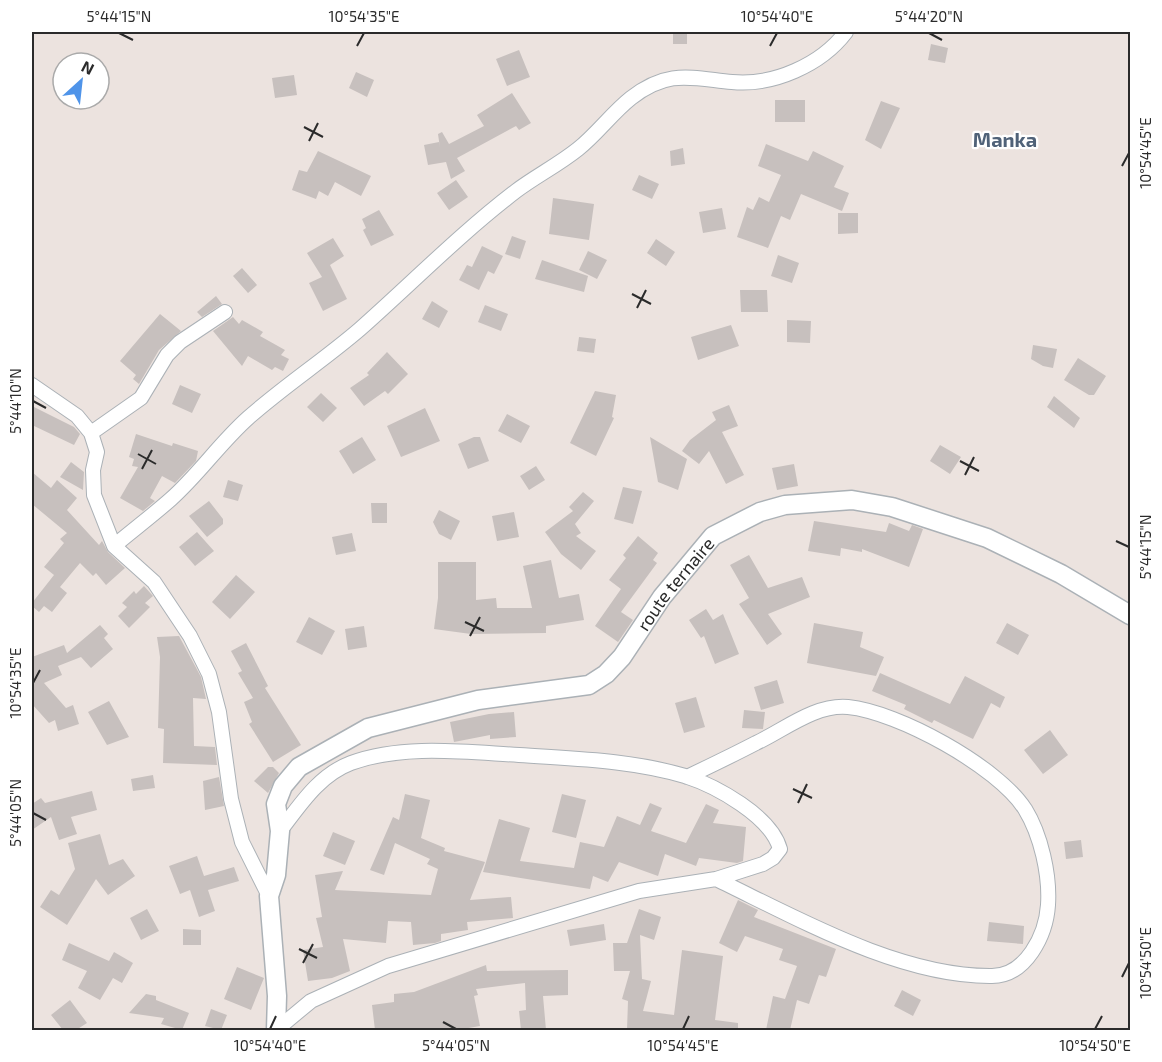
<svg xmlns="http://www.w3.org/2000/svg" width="1162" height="1062" font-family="'Exo 2',sans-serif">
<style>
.building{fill:#c7c0be}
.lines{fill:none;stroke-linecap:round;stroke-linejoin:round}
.street-casing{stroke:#abb1b6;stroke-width:16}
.secondary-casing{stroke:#abb1b6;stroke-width:21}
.street{stroke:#fff;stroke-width:14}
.secondary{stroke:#fff;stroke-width:18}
.ticks{fill:none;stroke:#2b2b2b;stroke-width:2}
.labels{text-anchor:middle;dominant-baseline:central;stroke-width:4.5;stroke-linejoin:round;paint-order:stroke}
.street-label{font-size:18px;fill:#2b2b2b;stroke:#fff}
.neighbourhood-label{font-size:20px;font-weight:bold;fill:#506278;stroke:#fff}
.neatline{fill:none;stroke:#2b2b2b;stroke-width:2}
.ticks-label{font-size:15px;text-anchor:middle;fill:#2b2b2b}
</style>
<rect width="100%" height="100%" fill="#ece3df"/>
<path class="building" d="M673,32H687V44H673Z
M931,44L948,48L945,63L928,60Z
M519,50L530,77L507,86L496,59Z
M356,72L374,80L367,97L349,88Z
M294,75L297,95L275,98L272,78Z
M512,93L531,123L519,130L516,126L457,158L465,171L451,179L446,162L428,165L424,145L439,142L440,148L438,134L442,132L449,144L484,126L477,115Z
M775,100H805V122H775Z
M881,101L900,108L881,149L865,140Z
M766,144L808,161L813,151L844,166L834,187L849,193L842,211L801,194L790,220L781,216L768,248L737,237L747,207L753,210L759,197L769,202L781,175L758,166Z
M683,148L685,164L671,166L670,151Z
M318,151L371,176L361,196L335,182L328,196L319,191L316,199L292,190L299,170L307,172Z
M639,175L659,184L652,199L632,190Z
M456,180L468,197L449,210L437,193Z
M553,198L594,204L589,240L549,234Z
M722,208L726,229L703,233L699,212Z
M379,210L394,235L371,246L363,230L366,228L362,219Z
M838,213H858V233L838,234Z
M512,236L526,241L520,259L505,254Z
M333,238L344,256L330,265L347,299L323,311L309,283L322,277L307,253Z
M656,239L675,252L666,266L647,253Z
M482,246L503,256L494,274L488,271L479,290L459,280L467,265L472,267Z
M588,251L607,260L597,279L579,270Z
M778,255L799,263L792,283L771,276Z
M542,260L588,276L584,292L535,279Z
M242,268L257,285L248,293L233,276Z
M740,290H767L768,312H741Z
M216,296L222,304L202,317L197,312Z
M432,301L448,311L439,328L422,319Z
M485,305L508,314L501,331L478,322Z
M160,314L181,331L159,350L139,384L133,379L136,375L120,361Z
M233,317L239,324L242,320L263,332L260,336L285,350L281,355L289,359L283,371L275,367L272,370L248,356L242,366L213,331Z
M787,320L811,321L810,343L787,342Z
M731,325L739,346L698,360L691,337Z
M579,337L596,339L594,353L577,351Z
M1033,345L1057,349L1053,368L1043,366L1031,359Z
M387,352L408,374L388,394L385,391L364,406L350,388L369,375L367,373Z
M1078,358L1106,376L1094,395H1089L1064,380Z
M180,385L201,394L192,413L172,404Z
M595,391L616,395L612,417L614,418L596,456L570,443Z
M321,393L337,408L323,422L307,407Z
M1054,396L1080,418L1074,428L1047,407Z
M729,405L738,426L722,432L744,475L726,484L709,451L699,464L682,451L690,440L716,420L712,412Z
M32,406L74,427L80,434L74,445L32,425Z
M425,408L440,441L401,457L387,426Z
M507,414L530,426L521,443L498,431Z
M136,434L172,446L173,443L198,451L196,461L175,483L162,476L150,498L155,501L143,511L120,498L138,467L132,466L134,459L129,457Z
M362,437L376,460L353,474L339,451Z
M474,437H480L489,461L468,469L458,444Z
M650,437L687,459L678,490L658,482Z
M940,445L961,457L950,474L930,461Z
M71,462L84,472L83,490L60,477Z
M794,464L798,486L777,490L772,468Z
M536,466L545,480L529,490L520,476Z
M32,472L51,488L57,480L77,498L67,510L99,545L102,541L108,552L125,568L106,585L96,573L93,576L80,563L60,587L67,593L52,612L44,606L39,612L32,606V603L54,575L44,567L64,543L60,539L67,533L32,504Z
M228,480L243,485L238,501L223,497Z
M623,487L642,491L633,524L614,519Z
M583,492L594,501L575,524L581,533L576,536L596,551L581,570L561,554L545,532L573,511L569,507Z
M209,501L223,519V524L207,537L189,516Z
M371,503H387V523H372Z
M439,510L460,521L451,540L439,534L433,522Z
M514,512L519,537L497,541L492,516Z
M814,521L886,532L889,523L909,531L912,525L923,529L909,567L862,549V552L841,548L840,556L808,551Z
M197,532L214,551L195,566L179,547Z
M352,533L356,551L336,555L332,537Z
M638,536L658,553L653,560L657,563L621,612L633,620L618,642L595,626L621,589L609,580L626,558L623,555Z
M749,555L768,588L802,577L810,597L768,614L782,634L767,645L739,604L749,598L730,565Z
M551,560L559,598L579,594L584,620L546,626V633L471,634L434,629L438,598V562H476V600L496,598L497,608H532L523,566Z
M236,575L255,592L230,619L212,602Z
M144,586L153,596L145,603L150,607L129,628L118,616L127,607L122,603L134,591L136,594Z
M706,609L713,620L723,614L739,654L715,664L704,636L701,638L689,620Z
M309,617L335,631L322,655L296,642Z
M814,623L863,632L860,647L884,657L876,676L807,663Z
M1007,623L1029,635L1018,655L996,643Z
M100,625L108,634L104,638L113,649L91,668L81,657L58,666L62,675L44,683L66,708L73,705L79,724L58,731L55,720L49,723L32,704V657L64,645L67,653Z
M364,626L367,647L348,650L345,629Z
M179,636L201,677L206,699L193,698L194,746L215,747L217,765L163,763L164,729L158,728L160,657L157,637Z
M246,643L268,686L265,688L301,745L273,762L249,724L252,722L244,702L253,698L238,673L242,671L231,651Z
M880,673L950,704L965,676L1005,697L1000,708L991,703L973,739L934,720L932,723L904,709L906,705L872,691Z
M777,680L784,703L761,710L754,687Z
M696,697L705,727L684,733L675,703Z
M109,701L129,737L107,745L88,712Z
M744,710L765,712L763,729L742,728Z
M514,712L516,737L490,739V735L454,742L450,722L489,714Z
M1050,730L1068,755L1043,774L1024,750Z
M268,767H273L279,773L268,793L254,781Z
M153,775L155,788L133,791L131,779Z
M219,777L224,806L205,810L203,781Z
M92,791L97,810L71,817L77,834L59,840L51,817L32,830V804L41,798L45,803Z
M405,794L430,800L421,838L445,848L444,851L485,862L470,900L511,897L513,918L467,922L468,930L441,934V941L435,943L413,945L411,922L388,921L386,943L343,939L350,971L332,978L308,981L303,950L323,947L316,918L322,917L315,875L343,871L335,890L431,895L438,869L427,864L430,859L395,843L384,875L370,870L393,817L399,820Z
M562,794L586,800L576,838L552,832Z
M650,803L662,808L651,831L686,843L706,804L719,810L713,823L746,827L743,861L737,863L699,858L696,866L665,854L658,876L619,862L608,882L593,876L590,889L483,872L499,819L530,828L520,861L574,868L580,842L604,847L617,816L640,825Z
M333,832L355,841L345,865L323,856Z
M100,834L109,865L123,859L135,876L108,895L96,879L67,925L40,907L51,890L59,895L75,869L68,843Z
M1081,840L1083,857L1066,859L1064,842Z
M197,856L204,876L234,867L239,881L208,890L215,911L199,917L190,890L180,894L169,866Z
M738,900L758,910L754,917L836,949L826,977L819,975L809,1004L797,1000L790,1030H766L773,996L785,999L797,966L779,960L783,949L745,936L737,952L719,943Z
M147,909L159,931L141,940L130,918Z
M639,909L661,917L654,940L640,935L642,979L651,981L643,1011L674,1015L682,950L723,956L715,1020L738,1023V1030H627L628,1001L622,999L630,971H614L613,943H627Z
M989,922L1024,926L1023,944L987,941Z
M604,924L606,940L570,946L567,930Z
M183,929L201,930V945H183Z
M69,943L109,961L114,952L133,963L122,983L113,978L100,1000L78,988L87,971L62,960Z
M486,965L487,971L568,970V995L543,996L546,1030H521L519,1011L526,1010L525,983L476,989L478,995L474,996L480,1026L457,1030H375L372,1005L394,1002V994L414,992Z
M237,967L264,978L251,1010L224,999Z
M902,990L921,1000L913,1016L894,1006Z
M146,994L156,996V1000L189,1013L182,1030L161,1024L164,1018L129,1013Z
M70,1000L87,1023L76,1030H63L51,1015Z
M211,1009L227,1015L221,1030L205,1026Z"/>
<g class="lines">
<defs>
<path id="street" d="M32,385L77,416L91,433L97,452L93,470L94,495L114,546L154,582L190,636L209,674L219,712L231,799L242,842L269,896
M91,433L141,398L167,355L180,342L225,312
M114,546C133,530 153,515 171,499C199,474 220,443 248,418C284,386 324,360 360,329C412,283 461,233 516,191C536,176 558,165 578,149C597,134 612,113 631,98C668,69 691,78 732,82C773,86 821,65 846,32
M687,777C710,766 733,755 756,743C784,730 815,704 848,707C898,712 997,766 1025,809C1041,835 1050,875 1048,905C1046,935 1026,976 992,976C900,977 797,918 716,879
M276,1030L311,1001L388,966L639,891L716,879L763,864L773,858L780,849C771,816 716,786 685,776C631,760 575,759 519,755C465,752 403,744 351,763C319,775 300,805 280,831"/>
<g id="secondary">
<path id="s1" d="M276,1030L277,996L269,896L276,875L280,831L276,804L283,786L299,767L368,728L478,700L589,685L606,674L622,657L662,597L713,536L760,512L785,505L852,500L892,507L987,538L1061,574L1130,615"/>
</g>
</defs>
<use href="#street" class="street-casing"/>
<use href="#secondary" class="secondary-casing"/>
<use href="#street" class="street"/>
<use href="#secondary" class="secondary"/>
</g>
<path class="ticks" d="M119,33L133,40M929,33L942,40M357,46L364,33M770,46L777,33M304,127L323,137M309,141L318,123M1122,166L1129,153M632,294L651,304M637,308L646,290M33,401L46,408M138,454L156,464M960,461L979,471M142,469L152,450M965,475L974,457M1116,541L1129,547M465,622L484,631M470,636L480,617M33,683L40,670M793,789L812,798M798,803L807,784M33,813L46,820M299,949L317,958M303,963L313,944M1122,977L1129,963M443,1022L456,1029M270,1029L276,1016M683,1029L689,1016M1095,1029L1102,1016"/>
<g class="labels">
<g class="street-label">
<text stroke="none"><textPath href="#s1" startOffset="711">route ternaire</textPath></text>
</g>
<g class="neighbourhood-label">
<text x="1005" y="139">Manka</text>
</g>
</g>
<rect width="1162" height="1062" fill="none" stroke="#ffffff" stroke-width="66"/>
<g transform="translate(81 81) rotate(27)"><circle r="28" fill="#ffffff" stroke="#aaaaaa" stroke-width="1.5"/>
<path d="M0-4.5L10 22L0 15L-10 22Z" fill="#4f94e9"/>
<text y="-9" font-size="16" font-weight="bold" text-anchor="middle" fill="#2b2b2b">N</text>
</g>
<rect x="33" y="33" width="1096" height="996" class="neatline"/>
<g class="ticks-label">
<text x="119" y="22">5°44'15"N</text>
<text x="364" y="22">10°54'35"E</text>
<text x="777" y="22">10°54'40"E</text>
<text x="929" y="22">5°44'20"N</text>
<text transform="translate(1146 153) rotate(-90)" y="5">10°54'45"E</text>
<text transform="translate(16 401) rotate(-90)" y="5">5°44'10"N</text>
<text transform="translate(1146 547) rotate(-90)" y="5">5°44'15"N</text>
<text transform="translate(16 683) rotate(-90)" y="5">10°54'35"E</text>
<text transform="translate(16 813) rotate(-90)" y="5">5°44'05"N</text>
<text transform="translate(1146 963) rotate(-90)" y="5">10°54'50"E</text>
<text x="270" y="1051">10°54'40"E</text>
<text x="456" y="1051">5°44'05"N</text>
<text x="683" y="1051">10°54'45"E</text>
<text x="1095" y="1051">10°54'50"E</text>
</g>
</svg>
